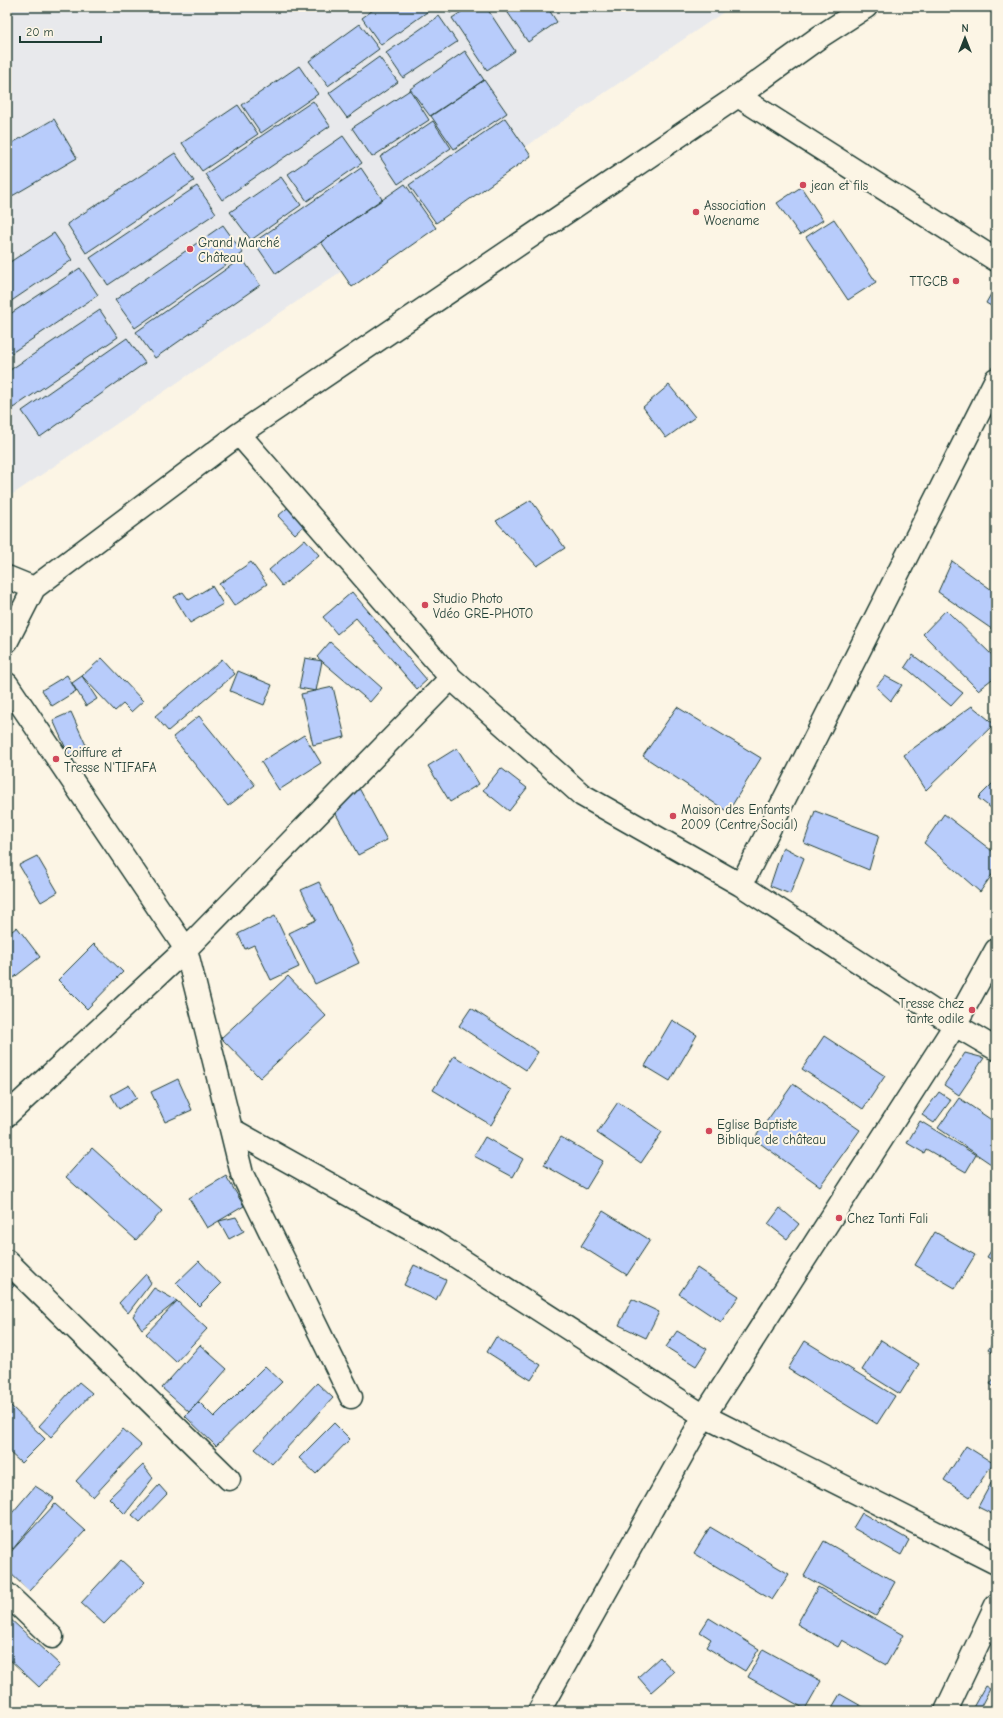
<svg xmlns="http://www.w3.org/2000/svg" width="1003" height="1718" font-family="'Comic Neue',sans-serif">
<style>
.built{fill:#e8e9ec}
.building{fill:#b8ccfb;stroke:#1f3d34}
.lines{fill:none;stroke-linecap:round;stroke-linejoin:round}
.minor-casing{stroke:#1f3d34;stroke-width:25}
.minor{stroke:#fcf5e5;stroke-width:22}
.poi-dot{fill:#d1495b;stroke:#fcf5e5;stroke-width:1.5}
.labels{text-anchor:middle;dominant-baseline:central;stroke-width:4;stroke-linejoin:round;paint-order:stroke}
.poi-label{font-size:13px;fill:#1f3d34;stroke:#fcf5e5;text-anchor:start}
</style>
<rect width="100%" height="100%" fill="#fcf5e5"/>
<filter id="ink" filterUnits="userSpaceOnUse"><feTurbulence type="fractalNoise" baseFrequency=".025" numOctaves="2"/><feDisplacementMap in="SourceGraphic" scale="8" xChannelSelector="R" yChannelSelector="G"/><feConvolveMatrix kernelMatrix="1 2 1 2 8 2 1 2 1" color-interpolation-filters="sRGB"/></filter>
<g filter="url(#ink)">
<path class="built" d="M7,7H731L13,494L7,491Z"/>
<path class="building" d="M377,7H434L381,45L362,18Z
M446,7H459L450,13Z
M469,7H486L515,51L487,70L452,18Z
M504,7H547L557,22L528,42Z
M439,16L457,42L403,78L386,53Z
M360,24L379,49L328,86L309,61Z
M465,51L484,80L430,116L410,89Z
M379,57L398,82L347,118L329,93Z
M299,66L318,94L261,133L242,105Z
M484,80L507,113L454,149L431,116Z
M410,90L429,120L372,157L352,128Z
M313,101L330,126L222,200L205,174Z
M238,105L258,134L202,171L182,143Z
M505,118L531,156L436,223L409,185Z
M54,119L77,158L7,199V146Z
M433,121L451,148L398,184L380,157Z
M343,136L362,163L307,201L288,174Z
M175,153L194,181L86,253L67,224Z
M361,168L382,199L276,274L254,242Z
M281,177L301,205L251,240L230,212Z
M405,184L436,228L352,287L321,242Z
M197,186L216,213L108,285L90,258Z
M801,187L823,220L800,235L777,203Z
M834,219L876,282L848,300L806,237Z
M223,225L243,253L135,328L115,300Z
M54,233L72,260L7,304V264Z
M242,258L260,285L155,358L136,332Z
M80,268L98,295L7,356V316Z
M996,285V309L986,303Z
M100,310L118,337L13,408L7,399V372Z
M127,338L145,363L40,437L22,411Z
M669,385L695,417L666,438L643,407Z
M531,500L565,548L537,566L496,521Z
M292,504L308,522L295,534L278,516Z
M305,539L319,555L282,586L269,570Z
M952,561L996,593V632L938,592Z
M251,562L267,584L234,606L219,584Z
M212,586L223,604L190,623L174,597L183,592L189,600Z
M352,592L427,680L417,689L356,618L337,634L323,617Z
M946,610L996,659V676L978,690L923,634Z
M330,642L382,688L370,702L317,657Z
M913,655L963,693L951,706L905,667Z
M102,658L143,701L131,712L123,704L115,711L82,676Z
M305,658L322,661L316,691L299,688Z
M222,659L235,674L168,731L155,716Z
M238,671L272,685L264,705L230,691Z
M67,675L76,691L52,706L42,690Z
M82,676L97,699L86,706L72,683Z
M885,676L902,685L891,701L876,687Z
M333,687L345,737L313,745L301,694Z
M972,706L994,724L926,790L904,755Z
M677,707L761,758L728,812L643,756Z
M71,712L89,752L71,760L53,720Z
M199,716L255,785L228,806L173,737Z
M304,735L321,763L279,790L261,762Z
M457,748L479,784L450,802L428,766Z
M501,768L527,788L509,811L483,790Z
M996,780V812L978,798Z
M359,788L387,840L358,855L330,803Z
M815,811L879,835L869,870L804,843Z
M944,814L996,854V869L980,892L924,843Z
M783,847L804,858L790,894L770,886Z
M37,856L58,892L41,902L19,865Z
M319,882L359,963L315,984L289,933L316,920L301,890Z
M275,916L299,967L271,980L254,945L245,949L238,934Z
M17,927L40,957L7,983V935Z
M94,944L123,972L87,1009L58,980Z
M288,976L326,1016L260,1078L221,1038Z
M996,997V1010L991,1005Z
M471,1008L538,1052L526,1070L459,1026Z
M672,1020L697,1035L670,1081L645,1066Z
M824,1036L885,1076L863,1109L802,1069Z
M965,1053L984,1058L959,1095L944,1085Z
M454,1056L512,1090L491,1125L433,1090Z
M178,1079L192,1110L165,1122L151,1092Z
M793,1084L860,1130L820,1186L754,1139Z
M129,1085L137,1098L119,1109L111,1095Z
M939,1092L951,1100L934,1123L922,1115Z
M959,1098L996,1123V1156L991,1164L938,1128Z
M618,1102L662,1132L641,1163L597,1133Z
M920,1121L976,1155L966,1172L926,1149L924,1153L907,1143Z
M485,1137L523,1159L513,1177L474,1156Z
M561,1137L603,1161L586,1189L544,1165Z
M92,1148L162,1211L136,1240L66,1177Z
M226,1176L244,1206L207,1228L189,1198Z
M780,1208L799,1224L787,1239L768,1224Z
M603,1211L650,1240L627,1275L581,1246Z
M236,1217L244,1231L229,1239L219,1221Z
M935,1232L975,1255L955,1288L915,1265Z
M996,1243V1262L987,1257Z
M199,1261L221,1284L199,1306L176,1283Z
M414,1265L446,1280L436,1300L404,1285Z
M697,1268L739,1296L721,1322L679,1294Z
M146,1274L151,1283L128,1313L119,1303Z
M7,1280L14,1286L7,1293Z
M154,1288L177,1301L142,1329L133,1316Z
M632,1299L659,1312L646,1338L619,1325Z
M177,1301L207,1329L176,1362L146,1334Z
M677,1331L707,1349L696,1366L666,1347Z
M496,1337L541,1365L531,1380L487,1352Z
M996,1338V1355L988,1350Z
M881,1340L919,1364L900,1394L862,1370Z
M805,1341L895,1396L877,1424L788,1369Z
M200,1345L227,1369L189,1412L162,1388Z
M265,1366L282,1382L216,1446L185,1416L199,1402L214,1417Z
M996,1375V1388L990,1384Z
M79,1382L92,1393L51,1437L39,1426Z
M317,1383L333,1398L272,1464L255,1449Z
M9,1404L45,1439L21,1463L7,1450V1406Z
M334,1423L350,1439L316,1474L299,1458Z
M123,1429L141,1445L93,1497L76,1481Z
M966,1446L993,1463L970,1497L944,1480Z
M143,1465L153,1478L125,1514L109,1498Z
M996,1474V1510L994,1515L978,1507Z
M159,1485L167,1494L140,1522L132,1515Z
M35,1486L54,1498L13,1549L7,1542V1519Z
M55,1504L85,1531L29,1591L7,1570V1556Z
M862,1513L909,1540L901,1555L853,1528Z
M710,1527L789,1574L772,1600L694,1553Z
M824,1541L895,1582L876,1616L804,1576Z
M121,1560L145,1582L104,1624L81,1603Z
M818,1587L903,1635L886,1665L842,1640L838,1647L797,1624Z
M7,1616L60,1665L39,1687L7,1657Z
M709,1618L759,1649L745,1671L706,1647L711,1639L700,1632Z
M763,1649L821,1681L805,1709L748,1677Z
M660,1657L674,1672L651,1692L638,1677Z
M985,1686L990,1689L981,1706L990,1711H971Z
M840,1694L870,1711H830Z"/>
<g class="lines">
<defs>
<path id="minor" d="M738,96L996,260
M239,434L451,678L582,795L741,885L955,1025L996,1049
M7,577L34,588
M7,641L34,588L239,434L738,96L821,36L866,7
M7,684L186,949L231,1129L435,1243L704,1416L996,1563
M741,885L996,379
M7,1115L186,949L451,678
M231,1129L242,1174L351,1397
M7,1261L229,1479
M7,1594L52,1637
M539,1711L704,1416L955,1025L996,950
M946,1711L996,1605"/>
</defs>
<use href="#minor" class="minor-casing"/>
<use href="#minor" class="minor"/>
</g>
</g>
<g class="poi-dot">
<circle cx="803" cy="185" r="4"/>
<circle cx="696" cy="212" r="4"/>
<circle cx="190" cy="249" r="4"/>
<circle cx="956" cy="281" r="4"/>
<circle cx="425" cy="605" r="4"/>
<circle cx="56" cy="759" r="4"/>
<circle cx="673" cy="816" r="4"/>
<circle cx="972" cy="1010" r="4"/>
<circle cx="709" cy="1131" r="4"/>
<circle cx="839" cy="1218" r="4"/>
</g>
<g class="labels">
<g class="poi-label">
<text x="811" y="185">jean et fils</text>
<text x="704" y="205">Association<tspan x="704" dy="15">Woename</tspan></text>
<text x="198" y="242">Grand Marché<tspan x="198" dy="15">Château</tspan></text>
<text x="948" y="281" text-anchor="end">TTGCB</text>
<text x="433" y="598">Studio Photo<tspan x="433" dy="15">Vdéo GRE-PHOTO</tspan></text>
<text x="64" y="752">Coiffure et<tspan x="64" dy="15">Tresse N'TIFAFA</tspan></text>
<text x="681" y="809">Maison des Enfants<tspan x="681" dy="15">2009 (Centre Social)</tspan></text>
<text x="964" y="1003" text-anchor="end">Tresse chez<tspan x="964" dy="15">tante odile</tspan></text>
<text x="717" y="1124">Eglise Baptiste<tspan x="717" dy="15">Biblique de château</tspan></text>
<text x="847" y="1218">Chez Tanti Fali</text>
</g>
</g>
<rect width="1003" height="1718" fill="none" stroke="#fcf5e5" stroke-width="24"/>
<rect x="12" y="12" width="979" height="1694" fill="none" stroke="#1f3d34" stroke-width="1.5" filter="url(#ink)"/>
<g transform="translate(965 38)" stroke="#fcf5e5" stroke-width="3" paint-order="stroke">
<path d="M0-3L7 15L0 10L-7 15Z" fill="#1f3d34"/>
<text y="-6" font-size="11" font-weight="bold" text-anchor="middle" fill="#1f3d34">N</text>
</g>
<path d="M20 36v6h81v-6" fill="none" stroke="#1f3d34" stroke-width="2"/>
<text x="26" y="36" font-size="12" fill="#1f3d34" stroke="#fcf5e5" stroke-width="3" paint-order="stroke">20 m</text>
</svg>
